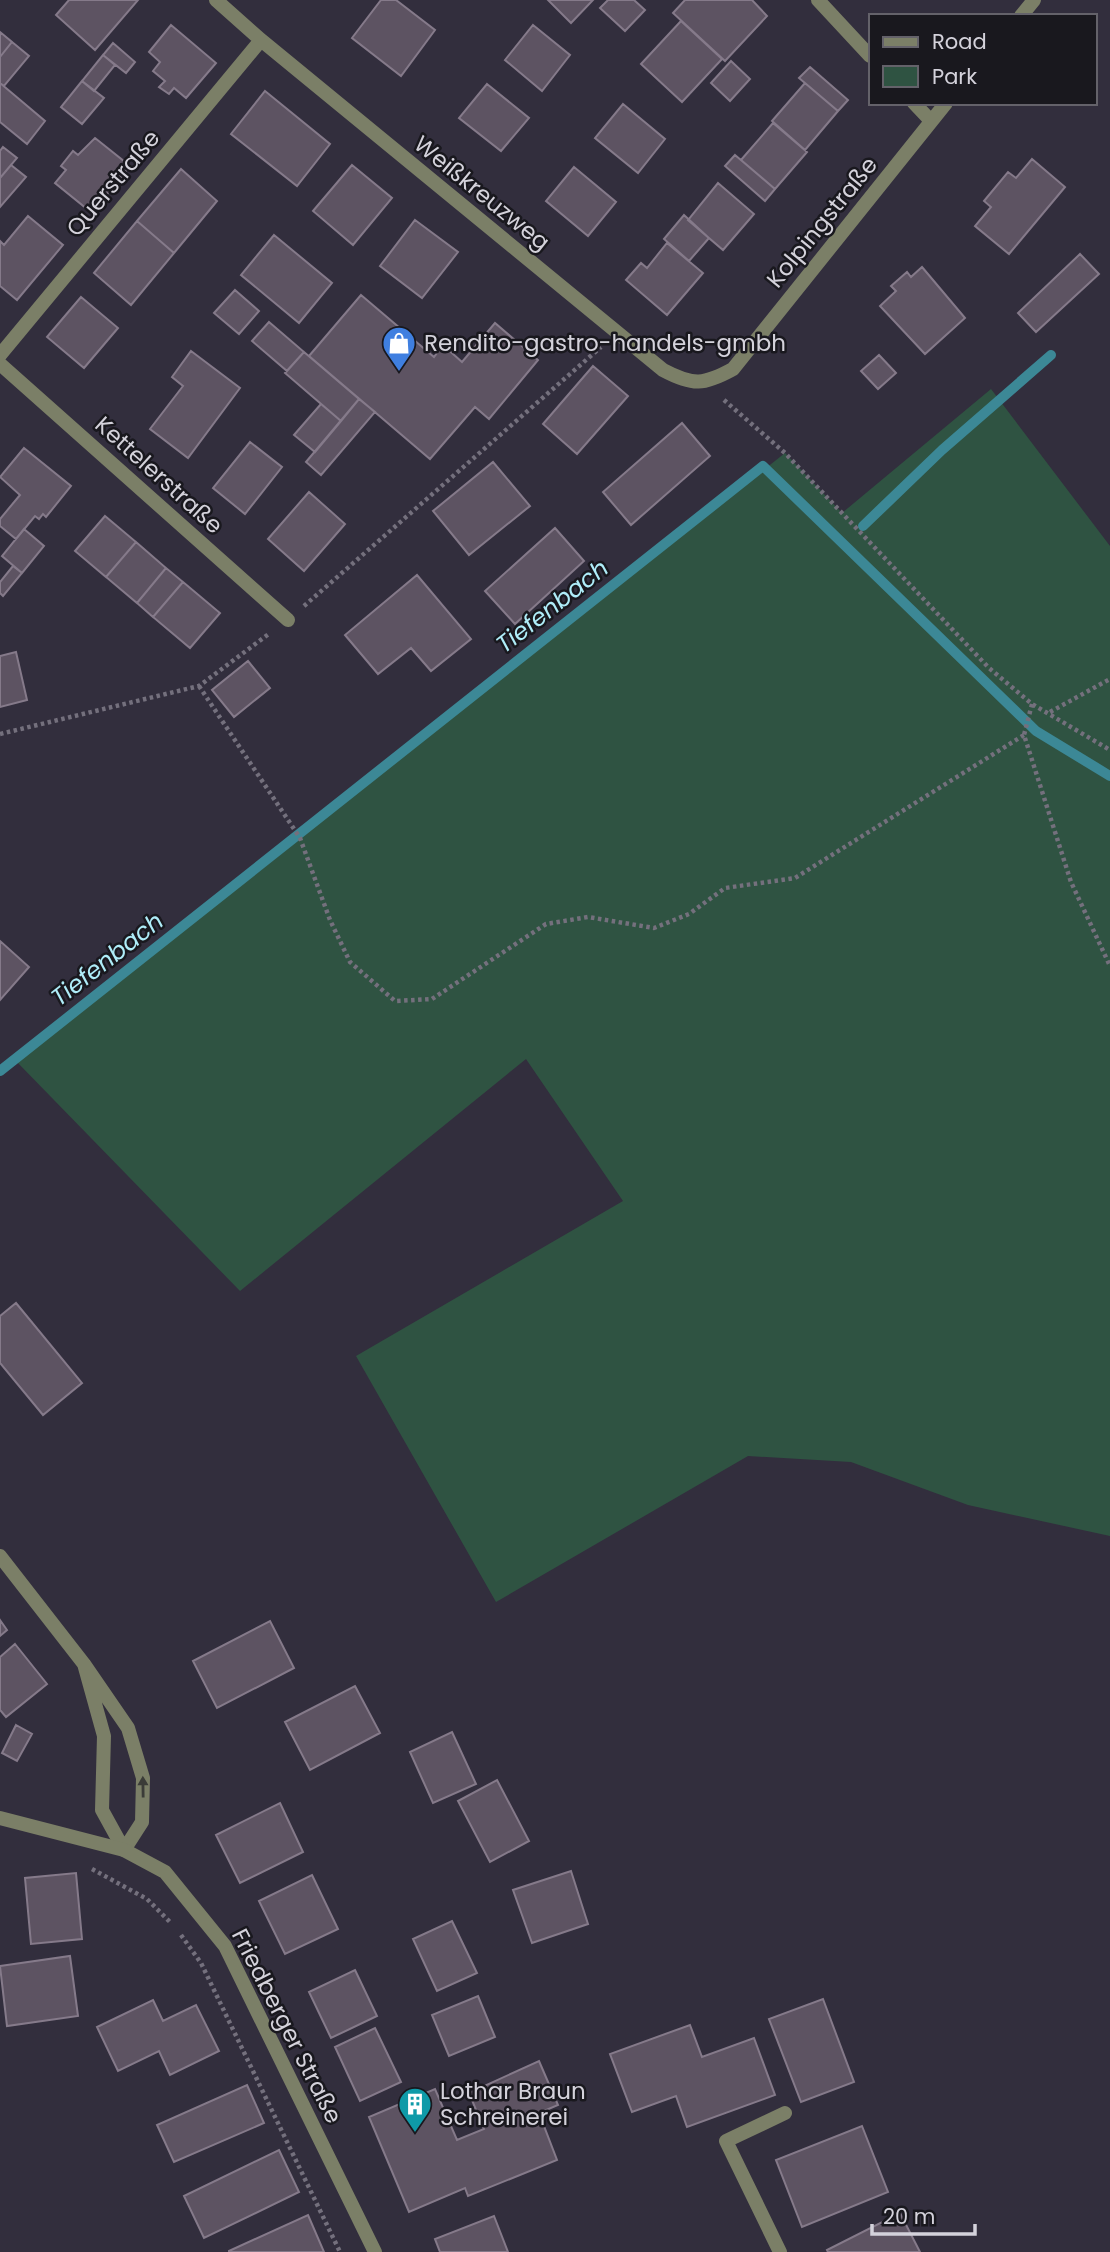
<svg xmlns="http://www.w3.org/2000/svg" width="1110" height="2252" font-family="Poppins,sans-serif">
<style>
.green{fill:#2f5342}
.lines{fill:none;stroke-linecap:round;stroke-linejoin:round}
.stream{stroke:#3c8896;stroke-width:10}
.building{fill:#5d5362;stroke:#857a8a;stroke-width:2}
.path{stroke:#74707d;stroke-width:4.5;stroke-dasharray:3.5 3.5;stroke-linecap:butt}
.minor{stroke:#7b7f67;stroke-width:14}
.tertiary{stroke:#7b7f67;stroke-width:14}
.oneway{fill:#3b3c38}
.labels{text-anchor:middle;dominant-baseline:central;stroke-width:5;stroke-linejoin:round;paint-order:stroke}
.street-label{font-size:23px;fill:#d4d2db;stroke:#19181e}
.poi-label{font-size:23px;fill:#d4d2db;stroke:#19181e;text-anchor:start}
.water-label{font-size:24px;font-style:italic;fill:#afedf9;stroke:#19181e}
</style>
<rect width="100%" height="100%" fill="#322e3d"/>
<path class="green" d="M991,389L1110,546V1536L968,1505L851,1462L748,1456L496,1602L356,1356L623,1201L526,1059L240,1291L16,1061L275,859L379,773L785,453L842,513Z"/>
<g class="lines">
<path class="stream" d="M863,526L942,450L1051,355
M0,1071L763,466L1036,731L1110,776"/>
</g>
<path class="building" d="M69,0H138L95,50L56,15Z
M381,0H396L435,30L401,76L352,38Z
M548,0H593L571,23Z
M608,0H634L645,10L625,31L600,8Z
M685,0H752L767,16L725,61L673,13Z
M681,21L722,59L682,102L641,64Z
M171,25L216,63L186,98L174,88L169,94L159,87L165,81L153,71L160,62L149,52Z
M533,25L570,55L542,91L505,60Z
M0,32L12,42L0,57Z
M12,42L29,56L4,86L0,83V57Z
M113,43L135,62L126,73L103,55Z
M103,55L115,65L94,91L82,81Z
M731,61L750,79L730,101L711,83Z
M810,67L848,100L838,111L799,78Z
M82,81L104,98L82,124L61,107Z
M0,83L45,121L27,144L0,122Z
M805,83L838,111L805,150L772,121Z
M487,84L529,118L501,151L459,118Z
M265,91L330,144L297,186L231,134Z
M623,104L665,139L638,173L595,138Z
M773,123L807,152L775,189L741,160Z
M95,138L130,166L92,213L55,183L66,170L61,166L73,151L78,155Z
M3,147L17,158L0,178V151Z
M735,155L775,189L765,201L725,166Z
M1032,159L1065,187L1009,254L975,226L991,207L984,201L1008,172L1016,178Z
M11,165L26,177L0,207V178Z
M352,165L392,198L353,245L313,211Z
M574,167L616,202L588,236L546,201Z
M181,169L217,201L174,253L137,221Z
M718,183L754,214L723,250L688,220Z
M684,215L709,238L689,261L664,239Z
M28,216L63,245L17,300L0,286V241L4,245Z
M415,220L458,252L422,298L380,266Z
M137,221L174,253L131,305L94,273Z
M274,235L332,283L299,323L241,275Z
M667,243L703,273L667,315L626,280L641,263L647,268Z
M1080,254L1099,274L1036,332L1018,313Z
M922,267L965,318L925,354L880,306L896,291L891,286L907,272L911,277Z
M235,290L259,311L239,334L214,313Z
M361,295L434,357L443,345L462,362L495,323L538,360L489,419L475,407L430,459L309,356Z
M81,297L118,328L84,368L47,337Z
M269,322L304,352L287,371L252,341Z
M191,351L240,388L188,458L150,429L183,386L172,377Z
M304,352L359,399L341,421L285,373Z
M879,355L896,373L878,389L861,371Z
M593,366L628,396L577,454L543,424Z
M359,399L375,412L321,475L306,462Z
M321,404L341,421L315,452L294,435Z
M682,423L710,456L631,525L603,492Z
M250,442L282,467L245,514L213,488Z
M24,448L71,486L46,517L43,514L39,519L35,516L16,539L0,526V519L20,495L0,477Z
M493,462L530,506L469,555L433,511Z
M309,492L345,524L304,571L268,539Z
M105,516L136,542L106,577L75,551Z
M555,528L584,561L515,624L485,591Z
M24,529L44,546L22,573L2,556Z
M136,542L166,568L137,603L106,577Z
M13,566L22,573L3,596L0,593V582Z
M166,568L183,582L153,617L137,603Z
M417,575L471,639L431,671L411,648L378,674L345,635Z
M183,582L220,613L190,648L153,617Z
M16,652L27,700L0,707V656Z
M248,661L270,688L234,717L212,690Z
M0,941L29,967L0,1000Z
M16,1303L82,1383L43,1415L0,1363V1316Z
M0,1620L7,1630L0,1636Z
M270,1621L294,1668L217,1708L193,1661Z
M15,1644L47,1684L6,1717L0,1710V1657Z
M355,1686L380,1733L310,1770L285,1722Z
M16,1725L32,1734L17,1761L2,1753Z
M452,1732L476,1784L433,1803L410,1752Z
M497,1780L529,1841L490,1862L458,1801Z
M280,1803L303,1852L240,1883L216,1835Z
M571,1871L588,1924L532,1943L513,1890Z
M76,1873L82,1939L31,1944L25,1878Z
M312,1875L338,1929L285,1954L259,1901Z
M452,1921L477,1973L437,1991L413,1939Z
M70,1956L78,2016L7,2026L0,1966Z
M355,1970L377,2016L331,2038L309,1992Z
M478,1996L495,2037L449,2056L432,2015Z
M823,1999L854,2082L801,2102L769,2019Z
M153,2000L163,2021L196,2005L219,2051L170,2075L159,2051L118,2071L97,2027Z
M690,2025L702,2057L754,2038L775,2095L687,2127L676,2096L632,2112L610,2054Z
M375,2028L401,2082L360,2101L335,2047Z
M539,2061L558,2105L539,2113L557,2160L468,2196L465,2188L409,2212L369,2117L435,2089L457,2140L484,2129L469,2093Z
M247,2085L264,2123L174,2162L157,2125Z
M862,2126L888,2192L802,2227L776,2160Z
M279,2150L299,2192L204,2238L184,2196Z
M900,2213L920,2252H828L827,2250Z
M308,2215L324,2252H229V2251Z
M494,2216L508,2252H440L435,2239Z"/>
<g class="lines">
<path class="path" d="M724,400L785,453L989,668L1032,704L1110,750
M304,606L601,347
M199,686L300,838L330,920L350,962L395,1001L432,999L546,924L588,917L654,928L689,914L725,888L795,878L1024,735
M1032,704L1024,735L1071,882L1110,966
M1050,712L1110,679
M0,734L199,686L270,633
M92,1869L147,1899L171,1923
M181,1935L201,1963L340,2252"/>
<path class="minor" d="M216,0L261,40L663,370C693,386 704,385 733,369L946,103
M818,0L870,56
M1021,16L1034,0
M914,103L931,121
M0,355L261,40
M0,364L288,620
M0,1556L84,1664L128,1728L143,1778L142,1822L124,1850L102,1810L104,1736L84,1664
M780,2252L726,2141L785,2113"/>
<path class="tertiary" d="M0,1818L124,1850L165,1872L225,1946L375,2252"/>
</g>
<defs><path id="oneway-solid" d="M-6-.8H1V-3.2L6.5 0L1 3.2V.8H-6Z" transform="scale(1.75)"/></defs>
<use class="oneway" href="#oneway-solid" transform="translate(143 1787) rotate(-91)"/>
<defs>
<symbol id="shop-pin" viewBox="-11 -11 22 30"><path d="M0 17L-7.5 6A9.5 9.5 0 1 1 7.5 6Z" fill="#3f7fe0" stroke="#19181e"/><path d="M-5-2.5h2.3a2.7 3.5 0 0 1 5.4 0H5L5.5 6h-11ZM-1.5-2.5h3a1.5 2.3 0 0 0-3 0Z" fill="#fff"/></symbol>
<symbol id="building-pin" viewBox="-11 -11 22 30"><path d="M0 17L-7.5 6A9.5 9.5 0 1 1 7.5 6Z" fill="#0f9aa8" stroke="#19181e"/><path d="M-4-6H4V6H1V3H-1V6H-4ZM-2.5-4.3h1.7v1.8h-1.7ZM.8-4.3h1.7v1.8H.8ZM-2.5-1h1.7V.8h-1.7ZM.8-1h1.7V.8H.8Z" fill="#fff"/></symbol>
</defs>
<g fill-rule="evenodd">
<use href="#shop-pin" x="380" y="324" width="38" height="52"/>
<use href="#building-pin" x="396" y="2085" width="38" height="52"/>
</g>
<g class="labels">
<g class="street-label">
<text transform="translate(113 183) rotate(-50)">Querstraße</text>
<text transform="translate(482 193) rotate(39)">Weißkreuzweg</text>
<text transform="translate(822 222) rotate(-51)">Kolpingstraße</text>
<text transform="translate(159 475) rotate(42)">Kettelerstraße</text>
<text transform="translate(287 2026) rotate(63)">Friedberger Straße</text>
</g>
<g class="poi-label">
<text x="424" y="343">Rendito-gastro-handels-gmbh</text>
<text x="440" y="2091">Lothar Braun<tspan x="440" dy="26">Schreinerei</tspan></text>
</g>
<g class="water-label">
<text transform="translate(552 606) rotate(-38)">Tiefenbach</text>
<text transform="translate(107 959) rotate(-38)">Tiefenbach</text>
</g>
</g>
<rect x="869" y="14" width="228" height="91" fill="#19181e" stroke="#64626a" stroke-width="2"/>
<rect x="883" y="37" width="35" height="10" fill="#7b7f67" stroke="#64626a" stroke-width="2"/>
<text x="932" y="49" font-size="21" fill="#d4d2db">Road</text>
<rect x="883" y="66" width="35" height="21" fill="#2f5342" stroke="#64626a" stroke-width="2"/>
<text x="932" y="84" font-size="21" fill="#d4d2db">Park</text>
<path d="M872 2224v10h103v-10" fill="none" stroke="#d4d2db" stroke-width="3.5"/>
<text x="883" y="2224" font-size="21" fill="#d4d2db" stroke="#19181e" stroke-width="5" paint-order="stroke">20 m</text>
</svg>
